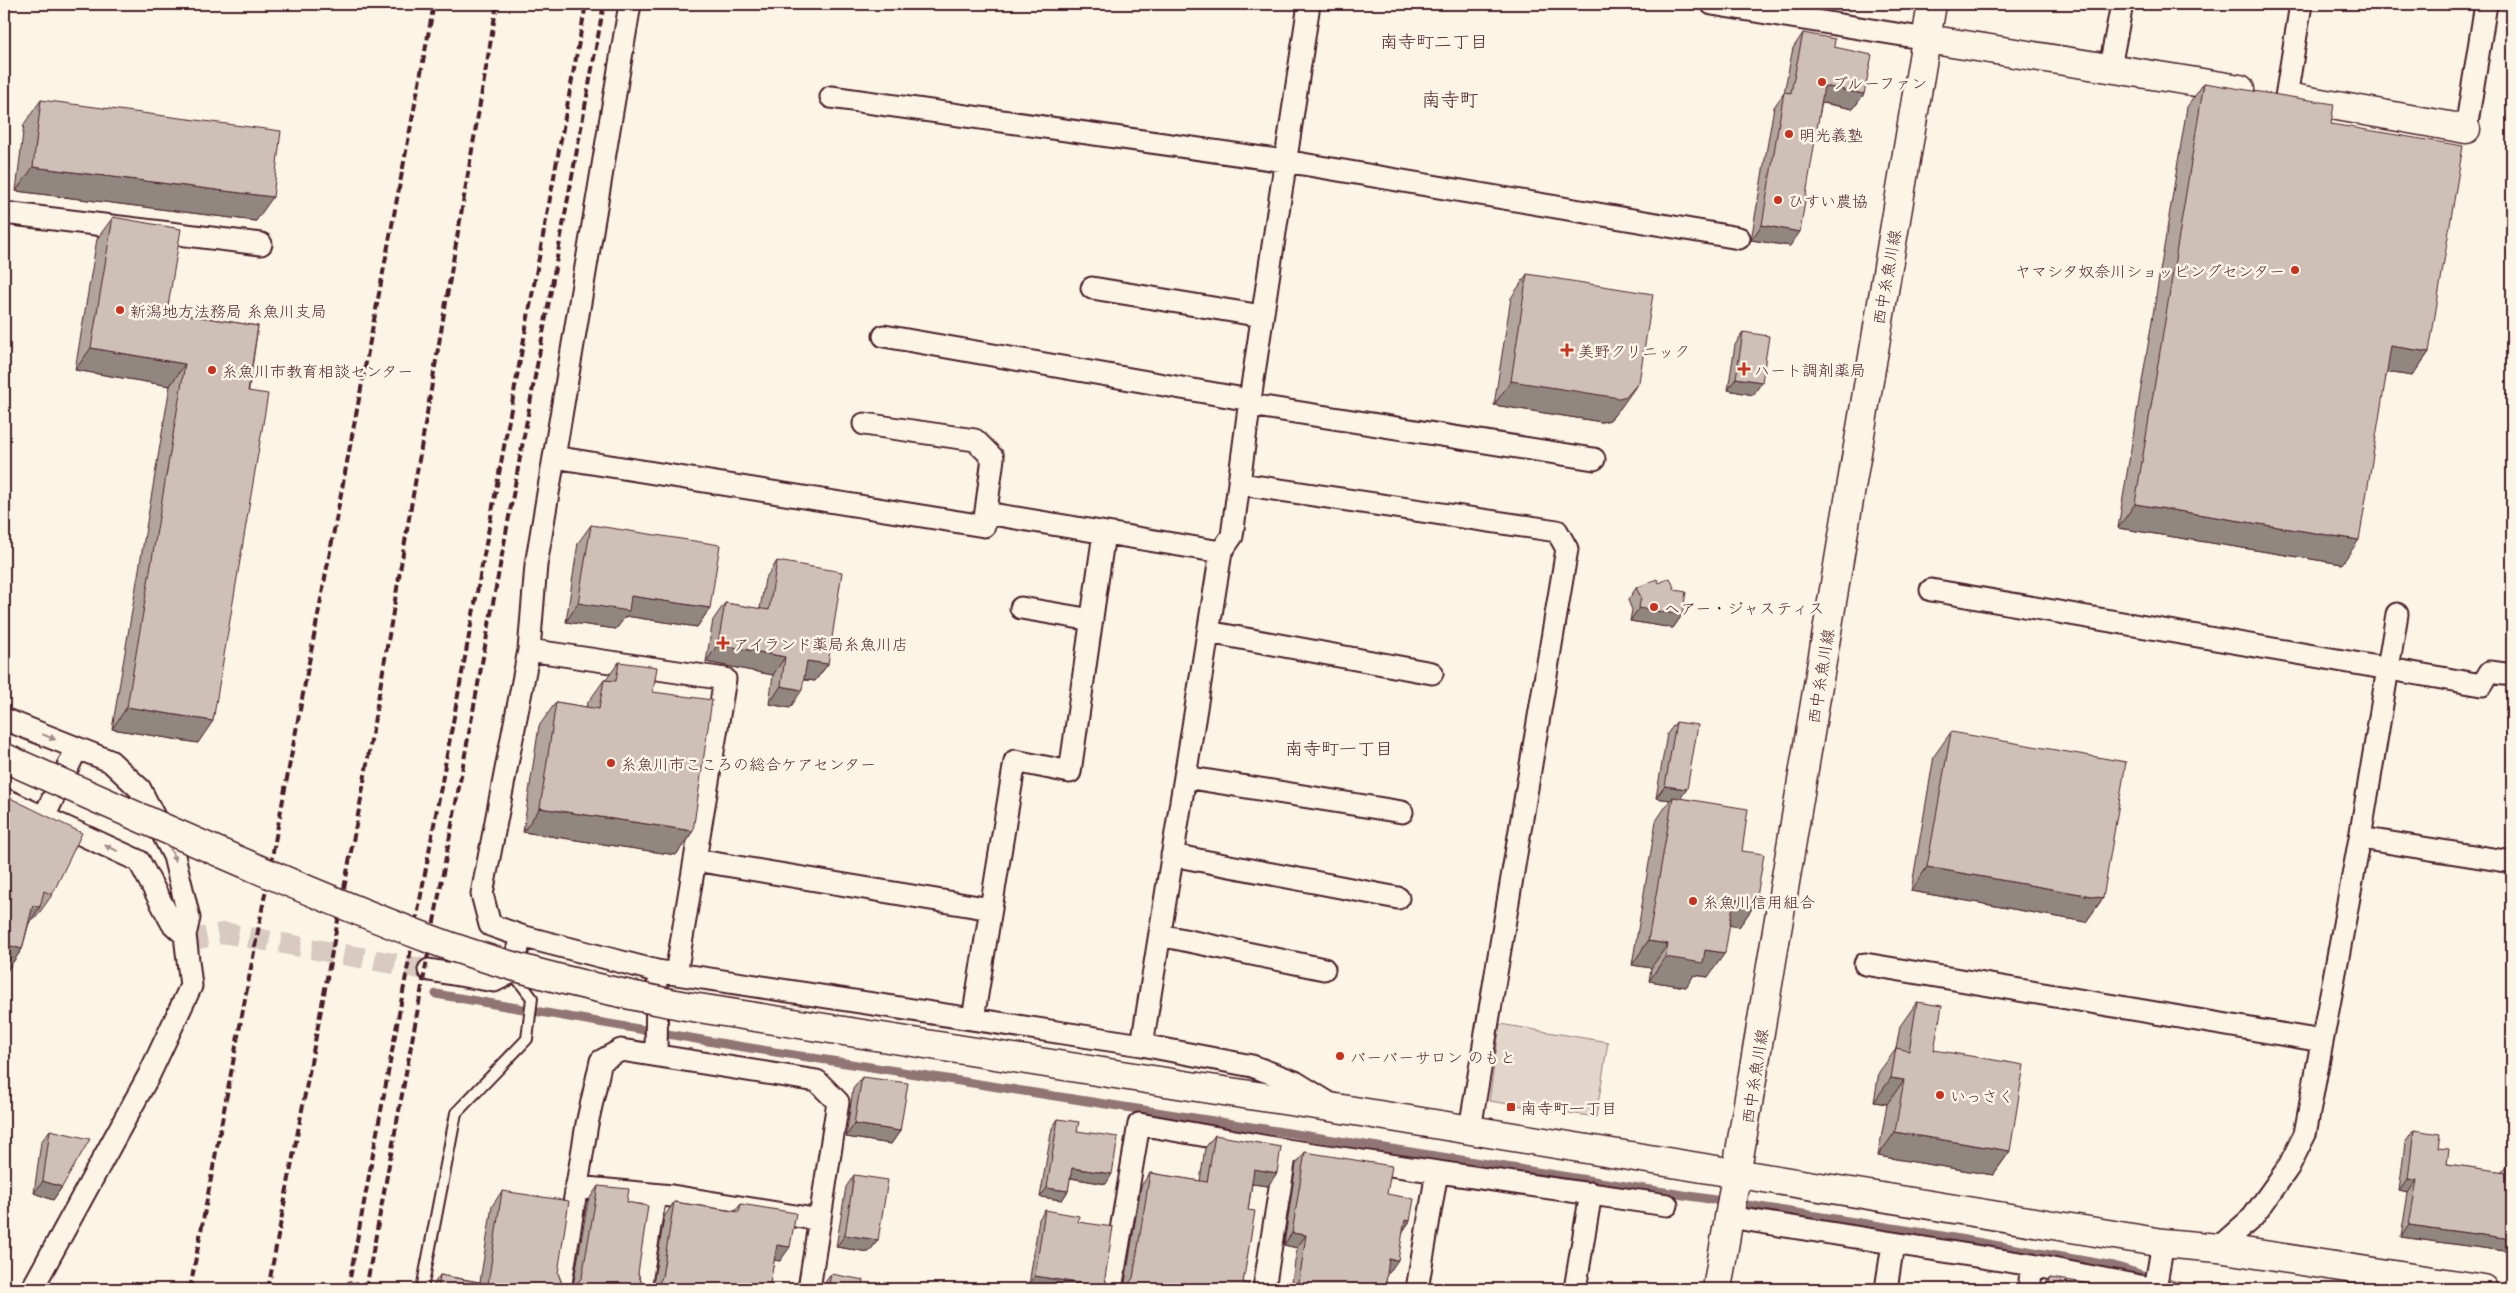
<svg xmlns="http://www.w3.org/2000/svg" width="2516" height="1293" font-family="Mali,'Klee One',sans-serif">
<style>
.green{fill:#e2d5ca;stroke:#967a7a}
.lines{fill:none;stroke-linecap:round;stroke-linejoin:round}
.stream{stroke:#917474;stroke-width:9}
.street-tunnel{stroke:#d8cac0;stroke-width:21;stroke-dasharray:21 11;stroke-linecap:butt}
.lane-casing{stroke:#4a1f2b;stroke-width:14}
.street-casing{stroke:#4a1f2b;stroke-width:25}
.secondary-casing{stroke:#4a1f2b;stroke-width:31}
.lane{stroke:#fcf5e5;stroke-width:10}
.street{stroke:#fcf5e5;stroke-width:21}
.secondary{stroke:#fcf5e5;stroke-width:28}
.rail{stroke:#4a1f2b;stroke-width:4;stroke-dasharray:8 4;stroke-linecap:butt}
.secondary-bridge-casing{stroke:#4a1f2b;stroke-width:31;stroke-linecap:butt}
.secondary-bridge{stroke:#fcf5e5;stroke-width:28}
.wall{fill:#b2a59d;stroke:#4a1f2b}
.shaded-wall{fill:#918680;stroke:#4a1f2b}
.building{fill:#cfc0b7;stroke:#4a1f2b}
.oneway{fill:#a38a88}
.poi-dot{fill:#c8321e;stroke:#fcf5e5;stroke-width:2}
.labels{text-anchor:middle;dominant-baseline:central;stroke-width:5;stroke-linejoin:round;paint-order:stroke}
.poi-label{font-size:16px;fill:#4a1f2b;stroke:#fcf5e5;text-anchor:start}
.street-label{font-size:16px;fill:#4a1f2b;stroke:#fcf5e5}
.neighbourhood-label{font-size:18px;fill:#4a1f2b;stroke:#fcf5e5}
.quarter-label{font-size:19px;fill:#4a1f2b;stroke:#fcf5e5}
</style>
<rect width="100%" height="100%" fill="#fcf5e5"/>
<filter id="ink" filterUnits="userSpaceOnUse"><feTurbulence type="fractalNoise" baseFrequency=".02" numOctaves="2"/><feDisplacementMap in="SourceGraphic" scale="10" xChannelSelector="R" yChannelSelector="G"/><feConvolveMatrix kernelMatrix="1 2 1 2 8 2 1 2 1" color-interpolation-filters="sRGB"/></filter>
<g filter="url(#ink)">
<path class="green" d="M1500,1024L1608,1042L1596,1117L1489,1101Z"/>
<g class="lines">
<path class="stream" d="M436,994L731,1045L1931,1234L2114,1266L2187,1289"/>
<path class="street-tunnel" d="M186,941L225,933L429,970"/>
<defs>
<path id="lane" d="M422,1289L456,1113L527,1039L532,998L513,973"/>
<path id="street" d="M630,4L536,565L529,650L482,894L490,925L521,936L657,971L1142,1045L1252,1066L1295,1082L1332,1105
M1712,4L1927,39
M2110,67L2122,4
M831,97L1285,161L1739,238
M2286,97L2301,4
M2466,129L2486,4
M4,213L261,244
M1092,288L1262,316
M884,336L1250,400
M1250,405L1594,459
M554,457L984,526L993,458L975,440L864,424
M1240,484L1557,531L1567,549L1470,1129
M986,513L1221,552
M1931,590L2482,685L2490,672L2512,675
M1021,608L1092,620
M1208,632L1432,673
M529,650L725,679L676,974
M4,719L110,761L140,789L174,856L189,918L185,935L191,986L149,1075L32,1289
M1185,777L1402,812
M4,799L139,861L172,923L185,935
M44,817L77,748
M2360,838L2397,614
M1172,855L1398,898
M695,860L991,909
M1160,935L1324,969
M1865,964L2322,1041
M429,970L494,981L512,972L521,936
M973,1019L1015,761L1070,772L1104,533
M1142,1045L1221,552L1232,536L1250,400L1309,4
M656,1055L657,987
M576,1187L672,1196L820,1220
M1729,1217L2032,1265L2155,1289
M2218,1248L2253,1217L2288,1168L2305,1134L2360,838L2512,862
M560,1289L587,1124L601,1061L621,1050L817,1081L838,1102L809,1289
M640,1289L655,1195
M1111,1289L1139,1124L1286,1150L1667,1205
M1264,1289L1286,1150
M1417,1289L1437,1172
M1575,1289L1591,1193
M1886,1289L1893,1244
M2029,1289L2032,1265
M2155,1289L2163,1243"/>
<path id="secondary" d="M1927,39L2240,89
M2298,99L2466,129
M1197,1087L1336,1108L2163,1243L2218,1248L2484,1289
M1717,1289L1932,4"/>
</defs>
<use href="#lane" class="lane-casing"/>
<use href="#street" class="street-casing"/>
<use href="#secondary" class="secondary-casing"/>
<use href="#lane" class="lane"/>
<use href="#street" class="street"/>
<use href="#secondary" class="secondary"/>
<path class="rail" d="M190,1289L434,4
M268,1289L361,799L497,4
M348,1289L586,4
M366,1289L604,4"/>
<defs>
<path id="secondary-bridge" d="M5,758C146,820 286,884 430,939C512,970 600,990 686,1006L1197,1087"/>
</defs>
<use href="#secondary-bridge" class="secondary-bridge-casing"/>
<use href="#secondary-bridge" class="secondary-bridge"/>
</g>
<path class="wall" d="M1803,33L1834,47L1864,94L1853,109L1822,103L1790,246L1751,240L1774,107L1784,93L1793,48Z
M2204,83L2331,124L2429,352L2412,376L2387,372L2342,564L2118,528L2187,107Z
M41,100L256,221L16,191L24,124Z
M113,217L167,312L258,326L198,743L112,729L170,386L75,370L97,239Z
M1527,274L1622,406L1610,420L1602,422L1494,405L1511,298Z
M1743,332L1762,382L1753,395L1728,390L1735,345Z
M591,525L710,608L697,627L626,616L616,629L566,622L578,543Z
M777,561L828,664L815,681L804,680L790,708L769,704L773,675L706,662L713,620L725,603L760,609L765,579Z
M1659,583L1682,615L1673,628L1630,621L1632,610L1628,600L1636,588Z
M619,662L653,692L693,831L676,855L523,832L539,726L556,702L586,707L587,704L604,680H606Z
M1676,722L1681,798L1742,851L1756,903L1739,927L1729,925L1708,977L1694,975L1686,987L1649,981L1651,968L1632,965L1656,821L1670,800L1656,798L1667,734Z
M1951,732L2103,898L2086,922L1911,891L1934,756Z
M4,795L52,895L35,919L33,918L29,923L22,949L6,972Z
M1917,1002L1934,1050L2010,1151L1993,1175L1878,1156L1887,1104L1874,1102L1879,1072L1896,1049L1900,1026Z
M862,1077L900,1131L891,1144L846,1137L853,1089Z
M1058,1119L1077,1131L1106,1184L1070,1178L1068,1191L1062,1200L1040,1197L1052,1128Z
M50,1130L62,1187L53,1200L34,1193L41,1142Z
M2414,1130L2438,1148L2447,1164L2501,1172L2508,1163L2512,1252L2401,1237L2408,1193L2399,1191L2405,1143Z
M1215,1135L1268,1186L1252,1184L1248,1210L1243,1283L1248,1289H1124L1141,1186L1150,1173L1200,1181L1205,1148Z
M1305,1152L1387,1194L1410,1221L1403,1231L1389,1273L1387,1272L1385,1289H1291L1297,1248L1284,1245L1296,1164Z
M854,1175L878,1240L869,1252L836,1247L846,1187Z
M598,1186L627,1202L638,1273L642,1284L649,1287L653,1285L664,1217L674,1202L735,1211L741,1204L780,1261L774,1260L769,1289H430L440,1275L480,1282L492,1206L502,1191L558,1273L562,1284L569,1287L573,1286L588,1201Z
M1045,1210L1105,1278L1108,1288L1107,1289H1057L1029,1285L1039,1219Z
M831,1274L862,1289H821L822,1287Z
M2050,1278L2086,1289H2042Z"/>
<path class="shaded-wall" d="M1824,86L1864,94L1853,109L1814,101Z
M33,167L273,197L256,221L16,191Z
M1762,225L1800,232L1790,246L1751,240Z
M2391,346L2429,352L2412,376L2374,370Z
M91,348L185,364L170,386L75,370Z
M1736,378L1762,382L1753,395L1728,390Z
M1511,381L1639,382L1622,406L1610,420L1602,422L1494,405Z
M2135,504L2359,540L2342,564L2118,528Z
M631,596L710,608L697,627L626,616L616,629L566,622L578,603Z
M1639,608L1682,615L1673,628L1630,621Z
M718,644L785,657L773,675L706,662Z
M807,661L828,664L815,681L795,678Z
M781,686L802,690L790,708L769,704Z
M127,707L213,721L198,743L112,729Z
M1665,786L1687,789L1678,802L1673,797L1670,800L1656,798Z
M540,808L693,831L676,855L523,832Z
M1927,867L2103,898L2086,922L1911,891Z
M1734,899L1756,903L1739,927L1717,923Z
M33,905L40,907L24,931Z
M1648,941L1668,944L1651,968L1632,965Z
M4,944L22,949L6,972H4Z
M1705,950L1725,953L1708,977L1694,975L1686,987L1649,981L1665,957Z
M1891,1078L1904,1080L1887,1104L1874,1102Z
M854,1124L900,1131L891,1144L846,1137Z
M1895,1132L2010,1151L1993,1175L1878,1156Z
M1072,1168L1112,1174L1106,1184L1066,1177Z
M1254,1169L1277,1173L1268,1186L1245,1183Z
M2408,1179L2417,1180L2408,1193L2399,1191Z
M43,1181L62,1187L53,1200L34,1193Z
M1047,1188L1068,1191L1062,1200L1040,1197Z
M1405,1220L1410,1221L1401,1234Z
M2409,1225L2512,1239V1252L2401,1237Z
M1292,1233L1306,1235L1297,1248L1284,1245Z
M845,1235L878,1240L869,1252L836,1247Z
M777,1245L790,1247L780,1261L767,1259Z
M1389,1259L1398,1260L1389,1273L1381,1271Z
M1035,1276L1108,1288L1107,1289H1057L1029,1285Z
M1127,1286L1134,1287L1133,1289H1124Z"/>
<path class="building" d="M1803,33L1835,39L1834,47L1872,55L1864,94L1824,86L1800,232L1762,225L1784,92L1791,93Z
M2204,83L2334,104L2331,124L2463,146L2429,352L2391,346L2359,540L2135,504Z
M41,100L281,131L273,197L33,167Z
M113,217L181,229L167,312L258,326L248,391L268,394L213,721L127,707L185,364L91,348Z
M1527,274L1653,294L1639,382L1627,396L1619,398L1511,381Z
M1743,332L1769,336L1762,382L1736,378Z
M591,525L720,545L710,608L631,596L629,611L578,603Z
M777,561L842,572L828,664L807,661L802,690L781,686L785,657L718,644L725,603L769,610Z
M1670,578L1675,590L1686,592L1682,615L1639,608L1641,597L1636,588L1657,579L1659,583Z
M619,662L657,667L653,692L712,700L693,831L540,808L556,702L599,709L604,680L616,681Z
M1676,722L1698,725L1687,789L1665,786Z
M1951,732L2126,762L2103,898L1927,867Z
M4,795L82,833L52,895L44,891L40,907L33,905L22,949L4,944Z
M1673,797L1748,809L1742,851L1764,854L1756,903L1734,899L1725,953L1705,950L1703,963L1665,957L1668,944L1648,941Z
M1917,1002L1942,1006L1934,1050L2024,1065L2010,1151L1895,1132L1904,1080L1891,1078L1896,1048L1909,1051Z
M862,1077L908,1083L900,1131L854,1124Z
M1058,1119L1079,1122L1077,1131L1118,1137L1112,1174L1072,1168L1068,1191L1047,1188Z
M50,1130L90,1139L62,1187L43,1181Z
M2414,1130L2440,1134L2438,1148L2449,1149L2447,1164L2506,1172L2508,1163H2512V1239L2409,1225L2417,1180L2408,1179Z
M1215,1135L1281,1147L1277,1173L1254,1169L1248,1210L1255,1211L1243,1283L1249,1284L1248,1289H1134V1287L1127,1286L1133,1278L1150,1173L1207,1182Z
M1305,1152L1392,1166L1387,1194L1414,1199L1410,1221L1405,1220L1398,1260L1389,1259L1385,1289H1298L1306,1235L1292,1233Z
M854,1175L888,1180L878,1240L845,1235Z
M598,1186L629,1189L627,1202L648,1206L638,1273L642,1284L649,1287L659,1283L662,1277L674,1202L739,1212L741,1204L796,1213L790,1247L777,1245L769,1289H438L440,1275L488,1284L502,1191L569,1201L558,1273L562,1284L569,1287L575,1286L582,1277Z
M1045,1210L1079,1216L1078,1222L1113,1227L1105,1278L1108,1288L1035,1276Z
M831,1274L864,1280L862,1289H828Z
M2050,1278L2087,1283L2086,1289H2048Z"/>
<defs><path id="oneway-solid" d="M-6-.8H1V-3.2L6.5 0L1 3.2V.8H-6Z" transform="scale(1.25)"/></defs>
<g class="oneway">
<use href="#oneway-solid" transform="translate(49 737) rotate(22)"/>
<use href="#oneway-solid" transform="translate(111 848) rotate(-155)"/>
<use href="#oneway-solid" transform="translate(173 855) rotate(68)"/>
</g>
</g>
<g class="poi-dot">
<circle cx="1822" cy="82" r="5"/>
<circle cx="1789" cy="134" r="5"/>
<circle cx="1778" cy="200" r="5"/>
<circle cx="2295" cy="270" r="5"/>
<circle cx="120" cy="310" r="5"/>
<path d="M1564.5 342.5h5v5h5v5h-5v5h-5v-5h-5v-5h5z"/>
<path d="M1741.5 361.5h5v5h5v5h-5v5h-5v-5h-5v-5h5z"/>
<circle cx="212" cy="370" r="5"/>
<circle cx="1654" cy="607" r="5"/>
<path d="M720.5 635.5h5v5h5v5h-5v5h-5v-5h-5v-5h5z"/>
<circle cx="611" cy="763" r="5"/>
<circle cx="1693" cy="901" r="5"/>
<circle cx="1340" cy="1056" r="5"/>
<circle cx="1940" cy="1095" r="5"/>
<rect x="1506" y="1102" width="10" height="10" rx="2.5"/>
</g>
<g class="labels">
<g class="poi-label">
<text x="1832" y="82">ブルーファン</text>
<text x="1799" y="134">明光義塾</text>
<text x="1788" y="200">ひすい農協</text>
<text x="2285" y="270" text-anchor="end">ヤマシタ奴奈川ショッピングセンター</text>
<text x="130" y="310">新潟地方法務局 糸魚川支局</text>
<text x="1578" y="350">美野クリニック</text>
<text x="1754" y="369">ハート調剤薬局</text>
<text x="222" y="370">糸魚川市教育相談センター</text>
<text x="1664" y="607">ヘアー・ジャスティス</text>
<text x="733" y="643">アイランド薬局糸魚川店</text>
<text x="621" y="763">糸魚川市こころの総合ケアセンター</text>
<text x="1703" y="901">糸魚川信用組合</text>
<text x="1350" y="1056">バーバーサロン のもと</text>
<text x="1950" y="1095">いっさく</text>
<text x="1521" y="1107">南寺町一丁目</text>
</g>
<g class="street-label">
<text transform="translate(1886 277) rotate(-80)">西中糸魚川線</text>
<text transform="translate(1820 676) rotate(-81)">西中糸魚川線</text>
<text transform="translate(1754 1076) rotate(-81)">西中糸魚川線</text>
</g>
<g class="neighbourhood-label">
<text x="1434" y="41">南寺町二丁目</text>
<text x="1339" y="748">南寺町一丁目</text>
</g>
<g class="quarter-label">
<text x="1450" y="98">南寺町</text>
</g>
</g>
<rect width="2516" height="1293" fill="none" stroke="#fcf5e5" stroke-width="20"/>
<rect x="10" y="10" width="2496" height="1273" fill="none" stroke="#4a1f2b" stroke-width="2" filter="url(#ink)"/>
</svg>
